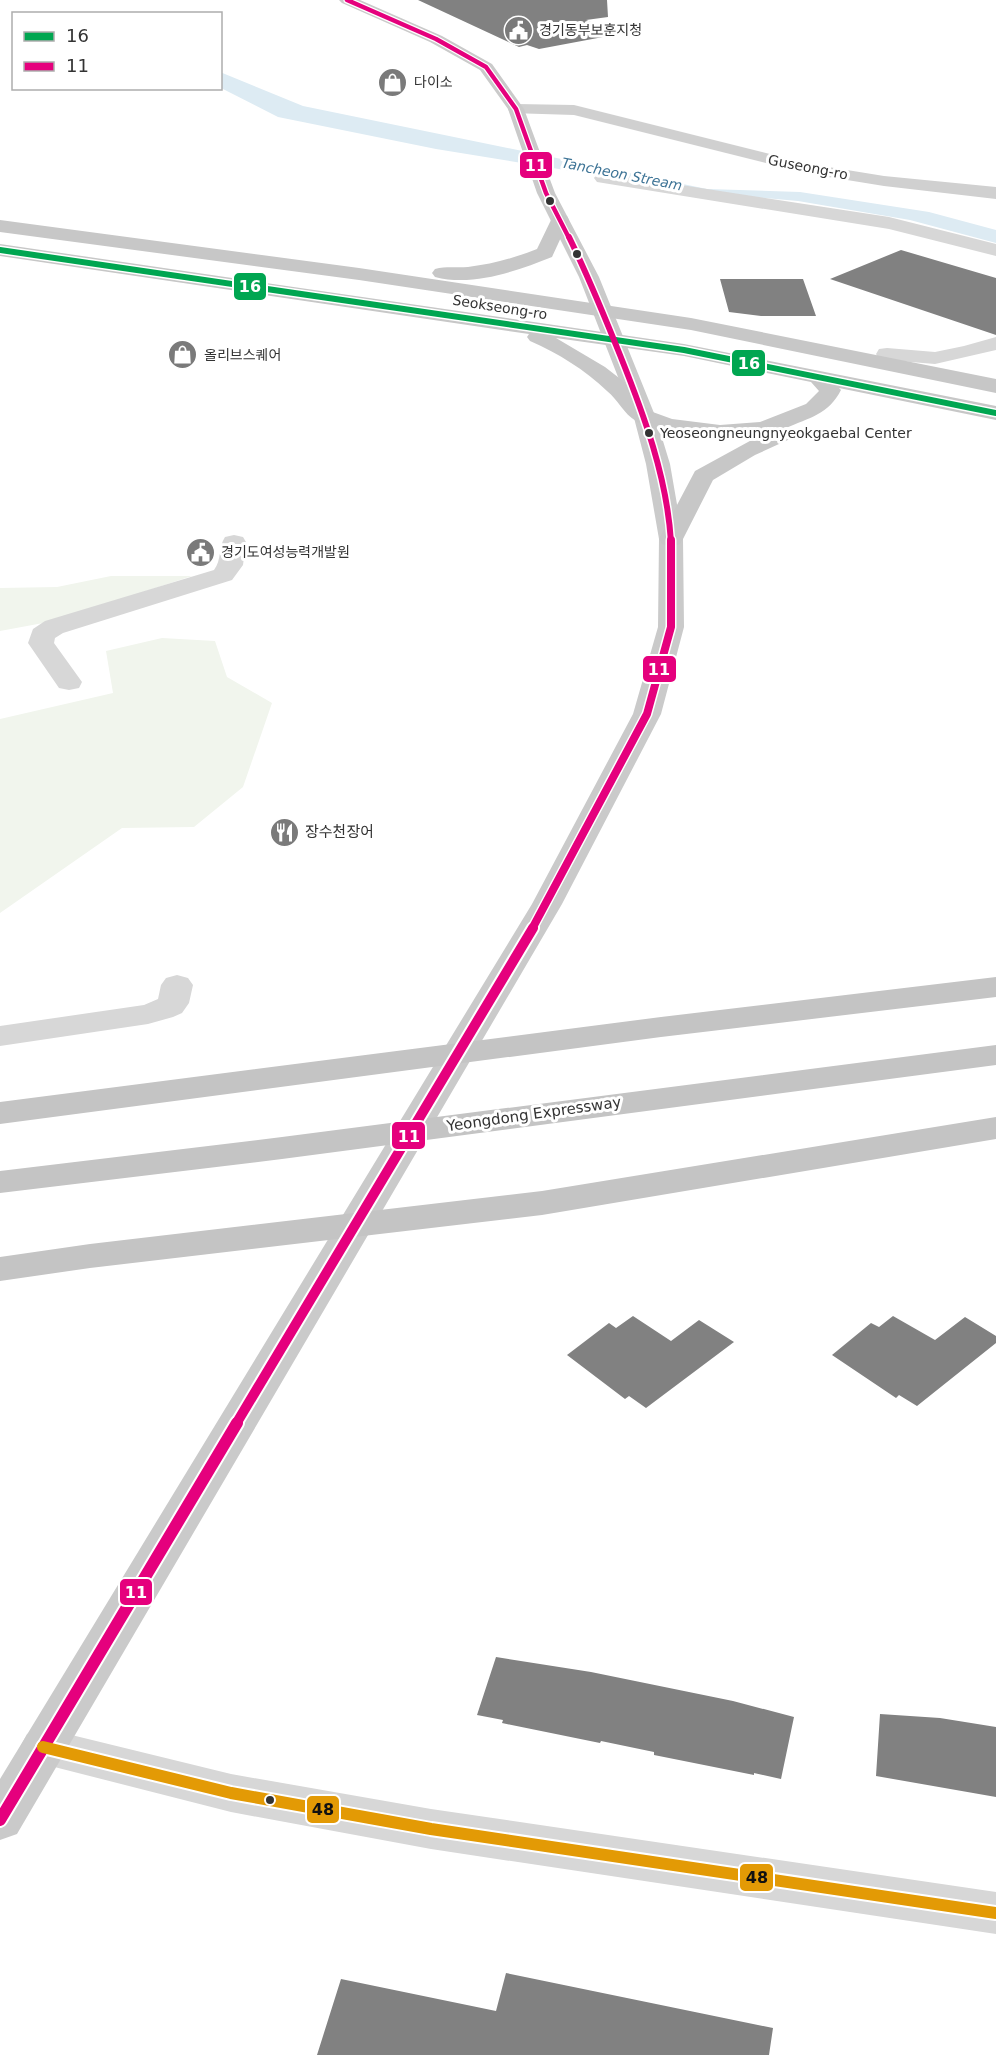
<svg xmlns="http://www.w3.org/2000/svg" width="996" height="2055" font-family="'DejaVu Sans','Noto Sans KR',sans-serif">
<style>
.green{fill:#f1f5ed}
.water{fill:#ddebf3}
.building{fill:#818181}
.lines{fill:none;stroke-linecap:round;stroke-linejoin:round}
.minor{fill:#d7d7d7;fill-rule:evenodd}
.tertiary{fill:#d7d7d7;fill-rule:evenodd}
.secondary{fill:#d0d0d0;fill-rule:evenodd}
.primary{fill:#cacaca;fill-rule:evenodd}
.trunk{fill:#c7c7c7;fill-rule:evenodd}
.motorway{fill:#c4c4c4;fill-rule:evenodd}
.bus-1-casing{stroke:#fff;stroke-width:9}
.bus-2-far4-casing{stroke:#fff;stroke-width:7}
.bus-2-far3-casing{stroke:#fff;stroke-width:9}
.bus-2-far2-casing{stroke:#fff;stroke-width:11}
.bus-2-far1-casing{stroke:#fff;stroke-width:14}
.bus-2-casing{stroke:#fff;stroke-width:16}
.bus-3-casing{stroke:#fff;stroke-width:16}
.bus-1{stroke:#00a651;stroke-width:6}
.bus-2-far4{stroke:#e5007d;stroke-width:4.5}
.bus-2-far3{stroke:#e5007d;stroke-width:6}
.bus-2-far2{stroke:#e5007d;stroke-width:8}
.bus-2-far1{stroke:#e5007d;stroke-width:10}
.bus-2{stroke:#e5007d;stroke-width:12}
.bus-3{stroke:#e39a05;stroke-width:12}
.bus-dot{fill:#333;stroke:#fff;stroke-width:2}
.labels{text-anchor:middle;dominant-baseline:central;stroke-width:6;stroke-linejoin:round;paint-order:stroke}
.far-poi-label{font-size:14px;fill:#333;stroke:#fff;text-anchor:start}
.far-street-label{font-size:14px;fill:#333;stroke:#fff}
.far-water-label{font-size:14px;font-style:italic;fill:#3f7597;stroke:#fff}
.bus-label{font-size:14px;fill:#333;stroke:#fff;text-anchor:start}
.poi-label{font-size:15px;fill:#333;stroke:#fff;text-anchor:start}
.street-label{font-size:15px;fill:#333;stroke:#fff}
.line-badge{stroke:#fff;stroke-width:2}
.badge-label{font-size:16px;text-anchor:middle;font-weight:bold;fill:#fff}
.pale-badge-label{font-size:16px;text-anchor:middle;font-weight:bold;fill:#111}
</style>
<rect width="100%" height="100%" fill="#fff"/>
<path class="green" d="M111,576H192L54,621L0,631V588L57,587Z
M162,638L215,641L227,677L272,703L243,787L194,827L122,828L0,913V719L113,693L106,651Z"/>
<path class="water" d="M220,72L303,106L707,189L800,192L929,212L996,230V243L910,220L798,201L707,193L436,149L278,117L221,88Z"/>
<path class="building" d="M418,0H607L608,17L586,20L619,34L539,49L527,45L519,47Z
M901,250L996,278V335L830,279Z
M720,279H803L816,316H761L729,312Z
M633,1316L671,1341L699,1320L734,1342L646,1408L629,1396L625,1399L567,1355L609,1323L616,1328Z
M893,1316L935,1340L965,1317L996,1336V1343L917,1406L899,1395L896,1398L832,1355L871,1323L879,1327Z
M496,1657L591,1672L733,1701L794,1717L781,1779L754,1773V1775L654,1755V1752L601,1741L600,1743L502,1723L503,1720L477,1715Z
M880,1714L940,1718L996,1727V1797L876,1776Z
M506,1973L773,2028L769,2055H317L341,1979L496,2011Z"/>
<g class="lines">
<path class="minor" d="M603,173L889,217L996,244V256L889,229L597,182L594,178L597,174Z
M234,535L243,537L246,542L243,565L232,580L63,633L55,638L54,643L82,682L79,688L69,690L59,688L28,643L33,629L45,621L214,570C222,560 218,547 225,537Z
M177,975L188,978L193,985L189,1003L182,1013L173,1017L148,1024L0,1046V1026L144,1005L158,999L161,985L166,978Z"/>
<path class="tertiary" d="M996,337V350L935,364L887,360L879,359L876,354L879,349L887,348L935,352L964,346Z
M43,1728L231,1774L431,1809L996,1892V1934L431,1849L231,1812L27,1760L20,1747L27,1734Z"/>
<path class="secondary" d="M516,104L574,105L810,164L884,176L996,187V199L884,186L810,174L574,115L510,113L508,109L510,105Z"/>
<path class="primary" d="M339,0H360L442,36L492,64L524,109L555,193L599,277L656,418L670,464L683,539L684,627L661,714L562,904L17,1834L0,1840V1779L532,904L633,714L658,627L659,539L646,464L634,418L579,277L537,193L508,109L480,70L430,42L342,3Z"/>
<path class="trunk" d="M560,214L567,216L569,220L552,257C517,271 473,287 435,277L432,273L435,269C446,266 457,268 468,267C493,264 514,258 537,249L551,220L553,216Z
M0,220L359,268L691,318L996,379V393L691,330L359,280L0,232Z
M0,244L684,344L996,406V420L839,388L841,390C829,414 809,418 786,428L793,434L790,439L755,455L713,480L683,539L680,544L671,546L662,544L659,539L695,471L759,436C728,441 663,437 636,421C624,414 618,400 607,391C585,370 558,353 530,341L527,337L529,334L0,256ZM556,338L684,356L811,382L819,391L806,404L760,422L720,425L672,419L650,411L623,381L605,367Z"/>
<path class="motorway" d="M996,977V997L661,1037L0,1124V1102L661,1017Z
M996,1045V1065L282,1159L0,1193V1171L282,1137Z
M996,1117V1139L542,1215L90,1268L0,1281V1257L90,1244L542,1191Z"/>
<defs>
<path id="bus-1" d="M0,250L684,350L996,413"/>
<path id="bus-2-far4" d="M347,0L436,39L486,67L516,109L546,193L569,238"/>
<path id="bus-2-far3" d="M569,237C588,276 604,315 620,355C644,415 667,477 671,542"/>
<path id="bus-2-far2" d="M532,929L647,714L671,627V540"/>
<path id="bus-2-far1" d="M236,1424L533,928"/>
<path id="bus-2" d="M0,1820L237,1423"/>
<path id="bus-3" d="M43,1747L231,1793L431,1829L996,1913"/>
</defs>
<use href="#bus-1" class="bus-1-casing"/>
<use href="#bus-2-far4" class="bus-2-far4-casing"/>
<use href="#bus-2-far3" class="bus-2-far3-casing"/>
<use href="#bus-2-far2" class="bus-2-far2-casing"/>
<use href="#bus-2-far1" class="bus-2-far1-casing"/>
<use href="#bus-2" class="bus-2-casing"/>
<use href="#bus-3" class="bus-3-casing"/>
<use href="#bus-1" class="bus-1"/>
<use href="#bus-2-far4" class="bus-2-far4"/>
<use href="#bus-2-far3" class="bus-2-far3"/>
<use href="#bus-2-far2" class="bus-2-far2"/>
<use href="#bus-2-far1" class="bus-2-far1"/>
<use href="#bus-2" class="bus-2"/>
<use href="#bus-3" class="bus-3"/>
</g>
<defs>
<symbol id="civic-disc" viewBox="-11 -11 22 22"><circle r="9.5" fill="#7a7a7a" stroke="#fff"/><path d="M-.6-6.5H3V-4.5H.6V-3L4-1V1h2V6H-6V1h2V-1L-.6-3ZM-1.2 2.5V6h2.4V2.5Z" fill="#fff"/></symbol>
<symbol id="shop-disc" viewBox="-11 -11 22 22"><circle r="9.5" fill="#7a7a7a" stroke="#fff"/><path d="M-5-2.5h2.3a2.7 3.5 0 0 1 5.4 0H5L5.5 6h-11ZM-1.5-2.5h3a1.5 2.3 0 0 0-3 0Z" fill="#fff"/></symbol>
<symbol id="restaurant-disc" viewBox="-11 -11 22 22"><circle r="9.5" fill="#7a7a7a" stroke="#fff"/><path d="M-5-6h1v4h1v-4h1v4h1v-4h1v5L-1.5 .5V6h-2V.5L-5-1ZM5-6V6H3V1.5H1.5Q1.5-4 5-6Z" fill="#fff"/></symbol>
</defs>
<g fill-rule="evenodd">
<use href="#civic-disc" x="502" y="14" width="33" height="33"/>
<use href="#shop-disc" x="376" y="66" width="33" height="33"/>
<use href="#shop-disc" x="166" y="338" width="33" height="33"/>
<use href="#civic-disc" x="184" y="536" width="33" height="33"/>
<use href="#restaurant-disc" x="268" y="816" width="33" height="33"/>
</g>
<g class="bus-dot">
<circle cx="550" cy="201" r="5"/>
<circle cx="577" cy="254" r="5"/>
<circle cx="649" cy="433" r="5"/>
<circle cx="270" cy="1800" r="5"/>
</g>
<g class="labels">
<g class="far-poi-label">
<text x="539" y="30">경기동부보훈지청</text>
<text x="414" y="82">다이소</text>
<text x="204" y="355">올리브스퀘어</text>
<text x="221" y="552">경기도여성능력개발원</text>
</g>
<g class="far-street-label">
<text transform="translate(808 167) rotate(11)">Guseong-ro</text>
<text transform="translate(500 307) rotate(9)">Seokseong-ro</text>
</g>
<g class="far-water-label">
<text transform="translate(622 174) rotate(11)">Tancheon Stream</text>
</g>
<g class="bus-label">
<text x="660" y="433">Yeoseongneungnyeokgaebal Center</text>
</g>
<g class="poi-label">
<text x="305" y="832">장수천장어</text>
</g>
<g class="street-label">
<text transform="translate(534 1114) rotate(-8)">Yeongdong Expressway</text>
</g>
</g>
<g class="line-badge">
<rect x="519" y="151" width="34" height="28" rx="6" fill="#e5007d"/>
<rect x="233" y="272" width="34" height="29" rx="6" fill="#00a651"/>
<rect x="731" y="349" width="35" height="28" rx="6" fill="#00a651"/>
<rect x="642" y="655" width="35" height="28" rx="6" fill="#e5007d"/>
<rect x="391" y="1121" width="35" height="29" rx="6" fill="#e5007d"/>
<rect x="119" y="1578" width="34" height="28" rx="6" fill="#e5007d"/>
<rect x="306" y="1795" width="34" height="29" rx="6" fill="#e39a05"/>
<rect x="739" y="1863" width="35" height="29" rx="6" fill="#e39a05"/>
</g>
<g class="badge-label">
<text x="536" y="171">11</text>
<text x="250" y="292">16</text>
<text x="749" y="369">16</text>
<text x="659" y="675">11</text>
<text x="409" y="1142">11</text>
<text x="136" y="1598">11</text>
</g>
<g class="pale-badge-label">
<text x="323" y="1815">48</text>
<text x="757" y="1883">48</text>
</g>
<rect x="12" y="12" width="210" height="78" fill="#ffffff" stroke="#adadad" stroke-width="1.5"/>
<rect x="24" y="32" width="30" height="9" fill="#00a651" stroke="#adadad" stroke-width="1.5"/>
<text x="66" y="42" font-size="18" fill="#333333">16</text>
<rect x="24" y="62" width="30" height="9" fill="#e5007d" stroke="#adadad" stroke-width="1.5"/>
<text x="66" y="72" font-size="18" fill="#333333">11</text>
</svg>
